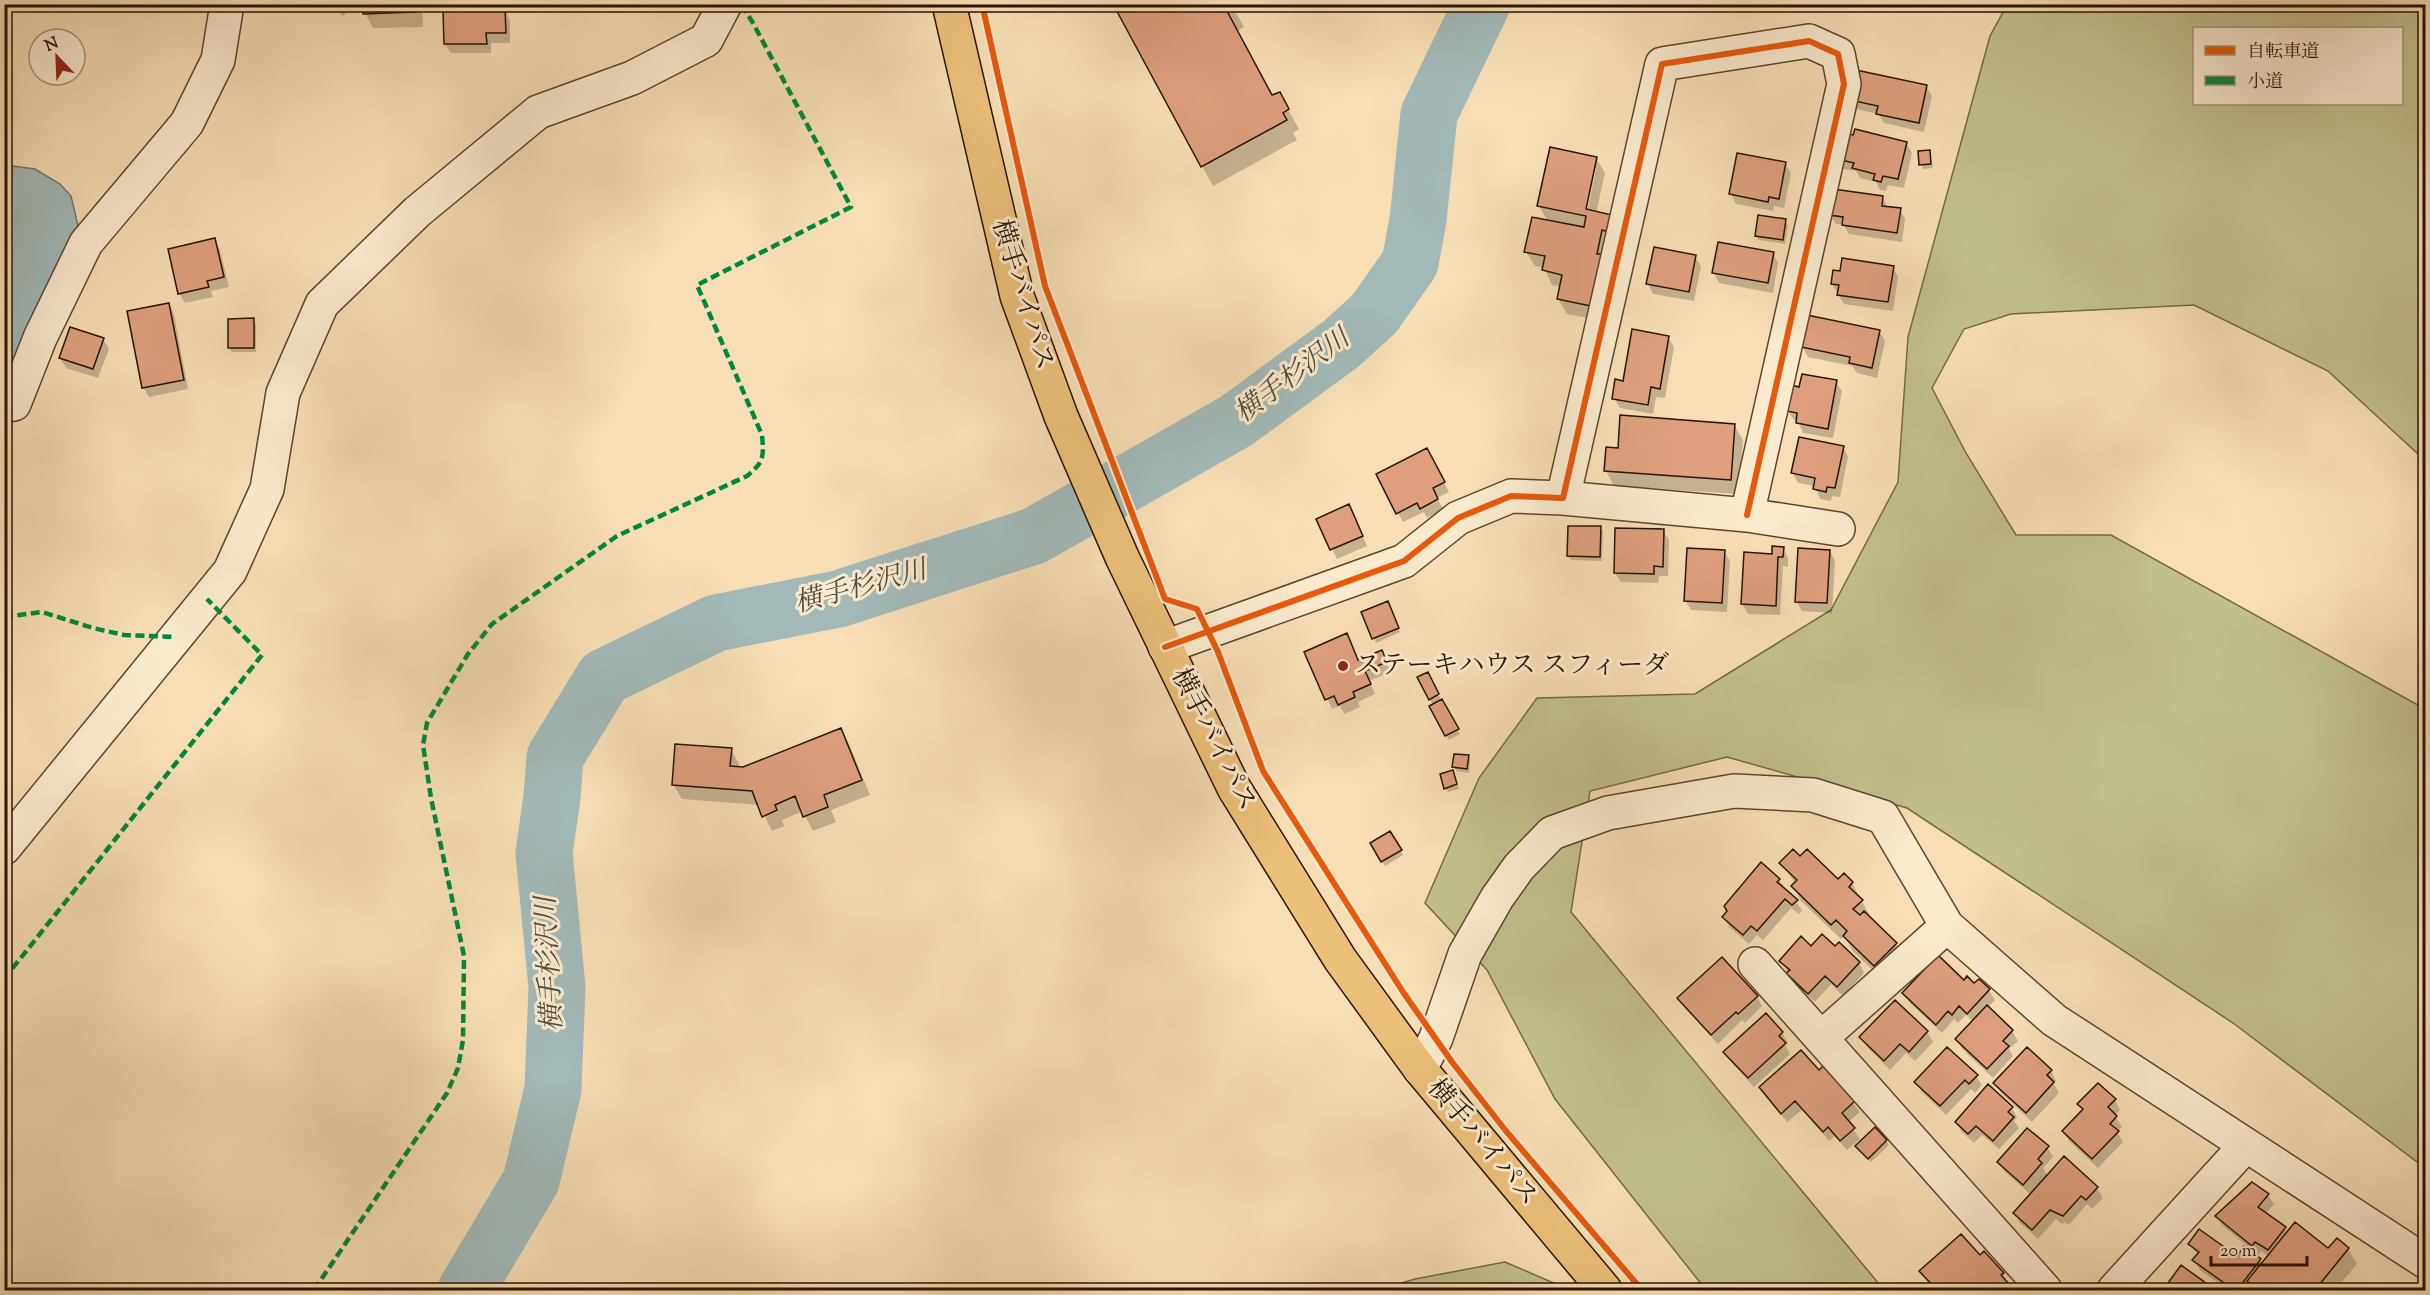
<svg xmlns="http://www.w3.org/2000/svg" width="2430" height="1295" font-family="'Sorts Mill Goudy','Noto Serif JP',serif">
<style>
.green{fill:#c1c08a;stroke:#746a45;stroke-width:1.5;fill-rule:evenodd}
.water{fill:#a2b9b8;stroke:#71776e;stroke-width:1.5}
.shadow{fill:#0003;fill-rule:evenodd}
.lines{fill:none;stroke-linecap:round;stroke-linejoin:round}
.river{stroke:#a2b9b8;stroke-width:57}
.building{fill:#df9f7c;stroke:#271300;stroke-width:1.5}
.minor-casing{stroke:#5b462d;stroke-width:36}
.trunk-casing{stroke:#271300;stroke-width:36}
.minor{stroke:#faeace;stroke-width:33}
.trunk{stroke:#ecbf7a;stroke-width:33}
.quiet{stroke:#00873e;stroke-width:4.5;stroke-dasharray:9 4.5;stroke-linecap:butt}
.cycleway-casing{stroke:#faeace;stroke-width:10}
.cycleway{stroke:#e8590c;stroke-width:6}
.poi-dot{fill:#8f2418;stroke:#faeace;stroke-width:2}
.labels{text-anchor:middle;dominant-baseline:central;stroke-width:6;stroke-linejoin:round;paint-order:stroke}
.street-label{font-size:26px;fill:#271300;stroke:#faeace}
.poi-label{font-size:26px;fill:#271300;stroke:#faeace;text-anchor:start}
.water-label{font-size:27px;font-style:italic;fill:#524d40;stroke:#faeace}
</style>
<rect width="100%" height="100%" fill="#f7deb4"/>
<filter id="stains"><feTurbulence type="fractalNoise" baseFrequency=".00333" numOctaves="4"/><feColorMatrix values="0 0 0 0 .2 0 0 0 0 .09 0 0 0 0 .02 0 0 0 .5 -.17"/></filter>
<radialGradient id="worn" r=".72"><stop offset=".6" stop-color="#630" stop-opacity="0"/><stop offset="1" stop-color="#630" stop-opacity=".3"/></radialGradient>
<path class="green" d="M2007,5H2425V449L2417,453L2328,371L2194,305L2011,314L1964,329L1932,388L1966,453L2016,535H2111L2425,709V1168L2233,1023L1907,808L1727,757L1590,791L1571,912L1884,1290H1706L1555,1099L1487,970L1425,903L1479,778L1537,698L1695,694L1831,610L1898,482L1908,337L1990,36ZM2194,28H2402V104H2194Z
M1505,1262L1570,1290H1377L1415,1279Z"/>
<path class="water" d="M5,165L35,169L60,184L71,196L80,234L5,389Z"/>
<path class="shadow" d="M332,4H353L354,6L343,16Z
M365,4H422L423,27L373,28L365,13Z
M458,4H496V10H505L510,20V43H491V53H451L445,44L458,11Z
M1114,4H1231L1244,27L1237,31L1272,97L1279,94L1299,129L1293,133L1297,140L1213,186Z
M1926,86L1932,96L1924,132L1884,123L1878,114L1857,109L1851,99Z
M1906,143L1912,153L1904,188L1888,185L1886,191L1880,190L1876,182L1860,178L1856,171L1844,169L1839,159Z
M1929,152L1933,168L1923,169L1920,153Z
M1596,158L1605,173L1596,213L1620,231L1599,320L1567,314L1558,299L1561,287L1552,285L1544,268L1535,266L1526,252L1548,222L1539,206ZM1593,169H1596L1586,217L1583,216Z
M1785,164L1791,173L1784,208L1774,206L1773,211L1736,204L1731,194Z
M1882,197L1888,207L1900,209L1905,219L1902,242L1849,234L1844,225L1836,224L1830,214Z
M1785,221L1788,225L1785,244L1759,240L1756,236Z
M215,240L220,250L229,287L211,291L213,297L185,303L179,293Z
M1773,253L1778,263L1773,293L1719,283L1714,273Z
M1695,257L1701,266L1694,301L1653,294L1648,284Z
M1893,267L1898,277L1893,311L1844,304L1832,284Z
M169,304L174,314L188,389L149,397L143,387Z
M253,320L256,324V352H232L229,348Z
M1879,331L1885,341L1877,378L1857,373L1852,366L1808,357L1803,347Z
M1668,337L1674,347L1665,398L1656,397L1653,414L1620,408L1614,398L1624,383Z
M103,339L109,349L98,378L66,368L60,358Z
M1836,382L1842,391L1833,438L1803,433L1798,421L1794,420L1788,411L1801,389Z
M1734,425L1743,440L1738,494L1614,486L1606,471L1619,449Z
M1843,447L1848,457L1840,497L1832,496L1831,501L1820,499L1815,486L1798,483L1793,473Z
M1432,459L1449,492L1437,498L1443,509L1427,518L1424,512L1403,522L1398,513Z
M1354,516L1367,546L1337,559L1318,519Z
M1600,528L1603,532L1602,561L1571,560L1568,556Z
M1663,530L1669,540L1668,576H1659L1658,583L1621,582L1615,573Z
M1783,548L1788,558V567L1783,566L1780,615L1748,614L1742,604L1773,555Z
M1724,551L1730,561L1727,612L1691,610L1685,600Z
M1830,551L1835,561L1832,613L1802,611L1796,601Z
M4,589L11,603L4,606Z
M1390,607L1400,632L1376,643L1374,638Z
M1352,645L1359,662L1381,652L1391,672L1369,681L1375,694L1358,702L1360,707L1344,714L1340,706L1332,709L1306,652Z
M1427,674L1460,734L1449,740L1431,707L1433,705L1419,678Z
M841,729L849,744L870,795L831,810L836,822L813,831L803,811L782,820L784,826L772,831L759,805L682,799L673,784L731,750L739,764V768L743,769Z
M1468,756L1470,761L1469,773L1456,771L1454,767Z
M1454,776L1459,789L1448,792L1446,788Z
M1390,833L1403,855L1385,866L1372,844Z
M1800,858L1838,881L1844,875L1852,883L1870,916L1868,917L1896,944L1904,959L1883,980L1853,951L1844,936L1841,939L1801,901L1793,886L1795,883L1781,863Z
M1779,880L1802,910L1799,914L1791,908L1763,940L1757,935L1749,944L1729,927L1724,917Z
M1811,948H1835L1859,963L1864,973L1843,996L1831,984L1815,1002L1794,983L1781,961Z
M1979,981L1989,990L1995,1000L1987,1008L2012,1031L2018,1041L2009,1049L2013,1056L1993,1078L1962,1049L1957,1039L1973,1022L1966,1015L1958,1023L1954,1019L1942,1033L1910,1003L1904,993L1964,982L1974,985Z
M1757,997L1762,1006L1745,1023L1742,1020L1718,1044L1685,1008L1679,999Z
M1895,1002L1927,1032L1933,1042L1915,1061L1906,1053L1890,1070L1867,1047L1861,1037Z
M1782,1033L1788,1043L1785,1045L1790,1054L1754,1087L1731,1062L1725,1053Z
M1824,1067L1860,1112L1848,1122L1860,1139L1847,1150L1835,1136L1829,1141L1802,1110L1787,1122L1760,1087L1819,1072Z
M2051,1071L2056,1081L2054,1084L2059,1093L2032,1122L2001,1093L1995,1083Z
M1976,1076L1982,1085L1975,1093L1971,1089L1946,1115L1922,1092L1916,1083Z
M2115,1100L2120,1110L2115,1116L2122,1127L2117,1132L2123,1142L2098,1168L2069,1141L2063,1131L2083,1111L2079,1104Z
M2012,1108L2017,1117L2014,1121L2019,1128L1999,1149L1982,1135L1974,1143L1962,1132L1956,1122Z
M1886,1141L1889,1145L1871,1162L1857,1146Z
M2047,1147L2053,1157L2043,1168L2048,1176L2097,1188L2103,1198L2092,1209L2087,1204L2069,1225L2065,1222L2062,1224L2056,1219L2038,1239L2020,1223L2015,1213L2031,1195L2005,1172L1999,1163Z
M2268,1195L2274,1204L2266,1214L2284,1228L2288,1234L2329,1250L2337,1240L2348,1249L2357,1264L2335,1290H2254L2252,1287L2250,1290H2228L2200,1270L2194,1260L2198,1256L2190,1244L2237,1258L2260,1260L2262,1265L2269,1256L2261,1251L2258,1255L2222,1225L2217,1216Z
M1984,1253L2003,1274L2011,1290H1934L1921,1272L1979,1257Z
M2181,1267L2209,1287L2211,1290H2165Z"/>
<g class="lines">
<path class="river" d="M466,1290L531,1181L553,1089L557,987L544,853L552,797L555,757L604,677L716,623L838,599L1034,536L1236,421L1341,344L1374,314L1410,263L1418,220L1429,114L1482,4"/>
</g>
<path class="building" d="M363,4H415V12L363,14Z
M457,4H491V9L505,8L506,33H486L487,44H444L443,10H457Z
M1113,4H1232L1234,7L1227,11L1272,95L1280,92L1289,109L1283,113L1287,120L1201,167Z
M1856,70L1927,85L1919,123L1876,114L1878,106L1850,100Z
M1855,129L1907,142L1898,179L1883,176L1881,182L1873,180L1875,174L1852,168L1854,163L1837,159L1843,133L1853,135Z
M1550,147L1597,157L1586,209L1612,215L1609,232L1602,230L1597,254H1602L1591,306L1557,299L1562,275L1542,270L1545,256L1524,252L1532,217L1584,227L1586,216L1537,206Z
M1930,150L1931,164L1919,165L1918,151Z
M1737,153L1786,162L1779,199L1769,197L1768,202L1729,194Z
M1833,189L1883,196L1882,206L1901,208L1897,233L1842,225L1843,217L1829,215Z
M1758,215L1786,219L1783,240L1755,236Z
M215,238L224,277L207,281L209,287L178,294L168,249Z
M1718,242L1774,252L1768,283L1712,273Z
M1654,247L1696,255L1689,292L1646,284Z
M1842,258L1894,266L1888,302L1837,295L1839,285L1831,284L1833,270L1840,271Z
M169,303L184,380L142,388L127,311Z
M1807,315L1880,330L1872,368L1849,363L1850,357L1801,347Z
M254,318V348H228V319Z
M70,327L104,338L93,369L59,358Z
M1632,329L1669,336L1660,389L1651,387L1648,405L1612,399L1615,379L1623,381Z
M1802,374L1837,380L1828,429L1796,423L1797,413L1787,411L1791,385L1799,387Z
M1620,415L1735,424L1731,480L1604,471L1606,447L1618,448Z
M1799,437L1844,446L1835,488L1827,487L1826,492L1813,489L1815,478L1791,473Z
M1427,448L1445,482L1433,488L1438,499L1420,509L1417,503L1396,514L1376,474Z
M1349,504L1363,536L1330,550L1316,519Z
M1568,526H1601L1600,557L1567,556Z
M1615,528L1664,529L1663,567L1654,566V574L1614,573Z
M1772,546L1784,547L1783,557H1778L1776,606L1741,604L1744,552L1772,554Z
M1687,548L1725,550L1722,603L1684,601Z
M1798,548L1830,550L1827,603L1795,602Z
M1388,601L1399,628L1372,639L1361,612Z
M1347,633L1358,660L1382,650L1387,662L1365,671L1371,684L1353,692L1355,697L1338,705L1334,696L1325,700L1304,652Z
M1428,672L1439,694L1429,700L1417,677Z
M1442,699L1459,729L1445,736L1429,706Z
M841,728L862,780L824,795L828,807L803,817L795,796L775,805L777,810L762,817L752,791L672,785L675,744L732,748L730,766L743,767Z
M1454,754L1469,755L1467,769L1452,767Z
M1453,770L1457,784L1444,789L1440,774Z
M1390,831L1402,850L1381,862L1370,843Z
M1793,849L1800,856L1807,849L1838,879L1844,873L1853,882L1849,887L1863,900L1853,909L1860,915L1864,911L1897,943L1874,966L1843,936L1847,931L1836,920L1831,925L1791,886L1797,880L1779,863Z
M1761,862L1780,879L1777,882L1798,900L1792,905L1785,899L1757,931L1751,926L1743,935L1722,917L1727,911L1724,906Z
M1822,934L1835,946L1839,942L1860,962L1837,987L1825,976L1808,994L1786,973L1790,970L1779,961L1801,936L1811,946Z
M1938,955L1964,980L1967,976L1974,983L1979,979L1990,989L1967,1014L1959,1006L1952,1015L1948,1011L1936,1025L1902,993Z
M1722,957L1758,996L1738,1014L1736,1012L1711,1035L1677,998Z
M1895,1000L1928,1031L1909,1052L1900,1044L1884,1061L1859,1037Z
M1987,1005L2013,1030L2003,1041L2009,1046L1987,1069L1955,1039Z
M1766,1013L1783,1032L1779,1036L1786,1043L1748,1078L1723,1052Z
M1947,1047L1978,1075L1969,1084L1965,1080L1940,1106L1914,1082Z
M2027,1047L2052,1070L2047,1075L2054,1082L2026,1113L1993,1083Z
M1801,1050L1819,1070L1824,1065L1855,1101L1842,1113L1855,1128L1840,1141L1828,1127L1823,1132L1795,1101L1781,1114L1759,1087Z
M2098,1083L2116,1099L2108,1107L2117,1116L2110,1124L2119,1131L2092,1159L2062,1131L2083,1109L2077,1104Z
M1988,1084L2013,1107L2008,1112L2014,1117L1993,1141L1976,1126L1968,1134L1955,1122Z
M1875,1127L1887,1140L1868,1159L1855,1146Z
M2027,1128L2049,1146L2038,1159L2042,1163L2023,1185L1997,1162Z
M2064,1156L2098,1187L2086,1200L2081,1196L2063,1216L2050,1210L2032,1230L2013,1213Z
M2252,1182L2269,1194L2258,1207L2286,1227L2268,1250L2255,1242L2252,1246L2215,1216Z
M2295,1222L2328,1248L2337,1238L2349,1248L2315,1290H2259L2247,1281Z
M2199,1229L2237,1256L2244,1246L2261,1259L2237,1290H2234L2192,1260L2199,1252L2188,1244Z
M1961,1234L1980,1255L1984,1251L2004,1273L2001,1275L2009,1284L2001,1290H1937L1919,1271Z
M2181,1265L2210,1286L2207,1290H2163Z"/>
<g class="lines">
<defs>
<path id="minor" d="M4,405L14,404L40,338L86,243L187,123L218,60L227,4
M1563,498L1747,515L1838,529
M1165,647L1404,561L1458,518L1511,496L1563,498L1662,64L1809,41L1838,54L1844,84L1747,515
M4,848L230,571L267,489L283,393L322,304L417,212L538,112L632,78L706,40L725,4
M1755,964L2045,1290
M1821,1038L1947,926
M1420,1069L1436,1038L1465,954L1497,898L1519,867L1552,833L1608,813L1734,791L1813,795L1883,817L1947,926L2054,1020L2426,1262
M2114,1290L2246,1145"/>
<path id="trunk" d="M949,4L1017,296L1061,416L1122,557L1234,788L1340,959L1420,1069L1605,1290"/>
</defs>
<use href="#minor" class="minor-casing"/>
<use href="#trunk" class="trunk-casing"/>
<use href="#minor" class="minor"/>
<use href="#trunk" class="trunk"/>
<path class="quiet" d="M4,617L42,612L93,628L124,635L176,637
M4,979L262,655L207,599
M314,1290L447,1093L458,1068L463,1040L464,956L431,798L423,745L427,723L468,654L492,624L617,536L747,476C764,462 764,457 762,435L697,285L851,207L753,23L741,4"/>
<defs>
<path id="cycleway" d="M982,4L1045,286L1165,599L1197,609L1218,652L1263,771L1403,992L1452,1062L1506,1131L1642,1290
M1165,647L1404,561L1458,518L1511,496L1563,498L1662,64L1809,41L1838,54L1844,84L1747,515"/>
</defs>
<use href="#cycleway" class="cycleway-casing"/>
<use href="#cycleway" class="cycleway"/>
</g>
<circle class="poi-dot" cx="1343" cy="666" r="6"/>
<g class="labels">
<g class="street-label">
<text transform="translate(1022 295) rotate(73)">横手バイパス</text>
<text transform="translate(1213 740) rotate(63)">横手バイパス</text>
<text transform="translate(1482 1143) rotate(50)">横手バイパス</text>
</g>
<g class="poi-label">
<text x="1355" y="666">ステーキハウス スフィーダ</text>
</g>
<g class="water-label">
<text transform="translate(1293 377) rotate(-37)">横手杉沢川</text>
<text transform="translate(861 588) rotate(-15)">横手杉沢川</text>
<text transform="translate(551 964) rotate(-93)">横手杉沢川</text>
</g>
</g>
<rect width="2430" height="1295" fill="none" stroke="#f7deb4" stroke-width="24"/>
<rect x="6" y="6" width="2418" height="1283" fill="none" stroke="#271300" stroke-width="3"/>
<rect x="12" y="12" width="2406" height="1271" fill="none" stroke="#271300" stroke-width="1.5"/>
<rect x="2193" y="27" width="210" height="78" fill="#faeace" stroke="#a6947c" stroke-width="1.5"/>
<rect x="2205" y="46" width="30" height="9" fill="#e8590c" stroke="#a6947c" stroke-width="1.5"/>
<text x="2247" y="57" font-size="18" fill="#271300">自転車道</text>
<rect x="2205" y="76" width="30" height="9" fill="#00873e" stroke="#a6947c" stroke-width="1.5"/>
<text x="2247" y="87" font-size="18" fill="#271300">小道</text>
<g transform="translate(57 57) rotate(337)"><circle r="28" fill="#faeace" stroke="#a6947c" stroke-width="1.5"/>
<path d="M0-4.5L10 22L0 15L-10 22Z" fill="#8f2418"/>
<text y="-9" font-size="16" font-weight="bold" text-anchor="middle" fill="#271300">N</text>
</g>
<path d="M2211 1256v9h96v-9" fill="none" stroke="#271300" stroke-width="3"/>
<text x="2220" y="1256" font-size="18" fill="#271300" stroke="#faeace" stroke-width="4.5" paint-order="stroke">20 m</text>
<rect width="100%" height="100%" filter="url(#stains)"/>
<rect width="100%" height="100%" fill="url(#worn)"/>
</svg>
